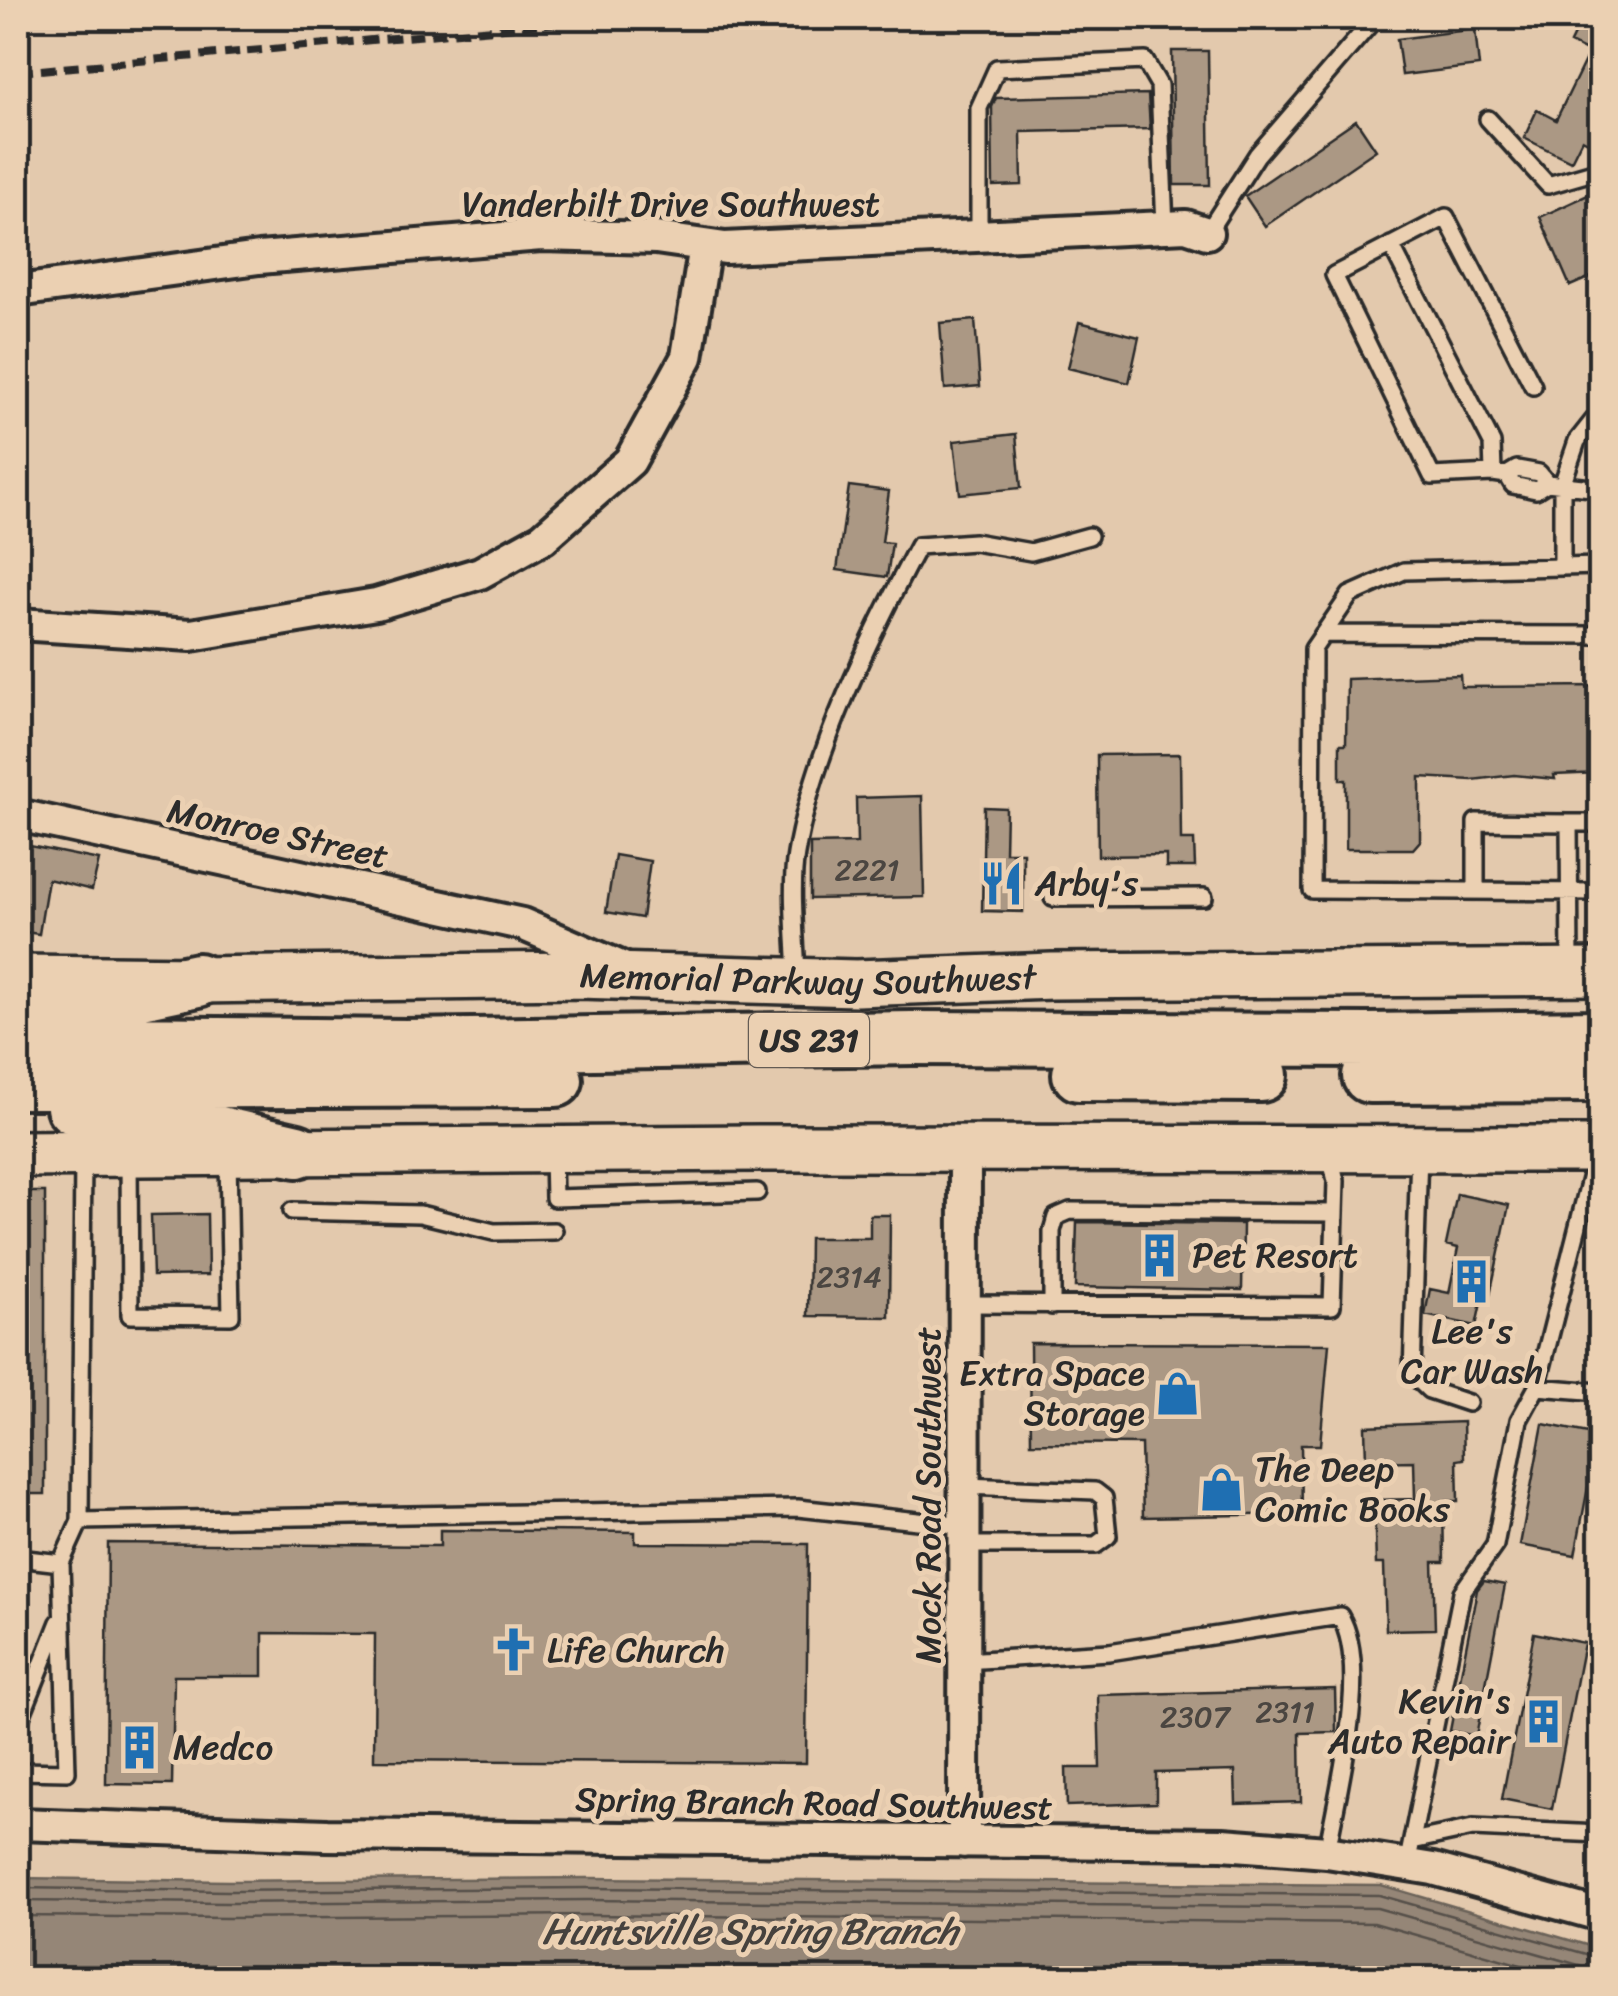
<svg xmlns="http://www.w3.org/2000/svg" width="1618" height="1996" font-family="Sriracha,sans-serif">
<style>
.water{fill:#958677;stroke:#6b6259;stroke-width:2.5}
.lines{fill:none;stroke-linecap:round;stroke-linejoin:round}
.shore{stroke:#554f49;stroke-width:2.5}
.building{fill:#ab9884;stroke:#2b2b2b;stroke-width:2.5}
.lane-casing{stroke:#2b2b2b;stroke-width:22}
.street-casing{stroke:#2b2b2b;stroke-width:38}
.primary-casing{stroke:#2b2b2b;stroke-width:52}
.highway-casing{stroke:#2b2b2b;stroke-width:60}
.lane{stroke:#ebd0b2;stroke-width:15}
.street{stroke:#ebd0b2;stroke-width:30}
.primary{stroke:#ebd0b2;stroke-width:45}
.highway{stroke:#ebd0b2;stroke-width:52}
.rail{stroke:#2b2b2b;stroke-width:8;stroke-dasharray:15 8;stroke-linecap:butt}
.labels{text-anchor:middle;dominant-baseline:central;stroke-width:10;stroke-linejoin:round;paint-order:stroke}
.number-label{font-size:30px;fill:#4b4641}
.shield{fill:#ebd0b2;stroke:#655c54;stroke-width:2.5}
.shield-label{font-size:32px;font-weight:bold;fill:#2b2b2b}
.street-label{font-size:35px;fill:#2b2b2b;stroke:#ebd0b2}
.poi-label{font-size:35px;fill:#2b2b2b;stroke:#ebd0b2;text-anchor:start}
.water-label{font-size:38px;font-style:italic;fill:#46423e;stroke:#ebd0b2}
</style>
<rect width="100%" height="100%" fill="#e3c9ad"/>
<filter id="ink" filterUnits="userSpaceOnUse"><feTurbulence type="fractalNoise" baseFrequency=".01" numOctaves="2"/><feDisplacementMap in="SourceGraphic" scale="20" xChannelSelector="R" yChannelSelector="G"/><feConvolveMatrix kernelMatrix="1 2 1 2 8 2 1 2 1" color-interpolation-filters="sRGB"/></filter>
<g filter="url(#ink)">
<path class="water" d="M18,1878L228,1881L587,1878L1381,1885L1600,1949V1978H18Z"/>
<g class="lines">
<path class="shore" d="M18,1888L228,1891L587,1888L1379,1895L1600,1958
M18,1901L228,1903L587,1900L1377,1908L1600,1971
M18,1916L228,1918L587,1915L1374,1923L1567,1978"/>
</g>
<path class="building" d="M1582,18H1600V148L1582,139L1571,161L1524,138L1537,110L1556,120L1589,52L1570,43Z
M1475,29L1479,66L1402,75L1397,39Z
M1172,51H1208L1210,185H1174Z
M1148,94L1150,129L1021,132L1022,185L993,186L992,107L996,98Z
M1356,120L1376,150L1265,226L1245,196Z
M1590,194L1600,219V273L1570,286L1540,217Z
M975,320L980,386L945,389L940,323Z
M1079,322L1139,337L1129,383L1068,368Z
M1016,434L1021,488L960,494L954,441Z
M849,486L889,491L882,542L892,543L887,577L837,570Z
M1460,675L1461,687L1600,686V773L1554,775L1555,779L1514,775L1472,780L1420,777V841L1413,849H1346V780H1340V744H1346L1347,679Z
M1180,754L1181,840H1194L1195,867H1166V855L1098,856L1097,755Z
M922,796L924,897L810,899V844L857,843L856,798Z
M984,807L1006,808L1005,852H1023V912L982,911Z
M20,844L99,860L92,890L48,879L39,934L18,931V854Z
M615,855L650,861L642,918L606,912Z
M24,1192H45V1494H18V1404H24Z
M1457,1194L1509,1205L1488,1304L1481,1303L1476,1326L1425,1315L1430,1289L1449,1293L1458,1248L1446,1245Z
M207,1214L208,1275L153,1276L151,1215Z
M870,1215H890L889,1317L808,1316L809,1238H870Z
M1077,1222L1243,1224L1242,1290L1075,1287Z
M1030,1343L1329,1344L1320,1445H1301L1302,1514L1143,1517L1141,1444L1031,1443Z
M1463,1422L1464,1459L1457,1460L1458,1501H1443L1444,1562H1433L1435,1629L1386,1630L1384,1564H1376L1374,1500L1415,1499L1414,1461L1366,1462L1365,1426Z
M1543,1424L1598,1435L1575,1555L1520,1545Z
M440,1530L635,1532V1543L808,1544L806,1763L374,1760L375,1634L263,1633V1676H174L172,1785L106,1784L108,1543L440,1546Z
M1484,1581L1505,1585L1476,1736L1450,1731L1477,1590Z
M1534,1633L1584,1643L1552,1809L1502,1799Z
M1335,1689L1336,1732L1300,1733L1301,1802L1236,1804L1235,1771L1156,1773V1803L1067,1806L1066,1768H1100L1098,1695Z"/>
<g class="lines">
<defs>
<path id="lane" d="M1488,119L1548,185L1600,170
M1207,233L1257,155L1375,18
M979,237V108L997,68L1145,61L1159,85L1165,227
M1391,245L1492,443L1493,473L1507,475L1513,485L1536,490L1547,483
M1493,473L1432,476L1334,275L1446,217L1533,386
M1507,475L1517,469L1539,473L1547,483L1600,489
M1562,566V485L1577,441L1600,412
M1600,566L1404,571L1350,595L1313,649L1312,890L1600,892
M1323,634L1600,635
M1476,891V822L1569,823
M1053,898L1204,897
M1570,967L1569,823H1600
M797,978C796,941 790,888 796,854C813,753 870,636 918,546L974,542L1031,552L1089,536
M1419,1152L1412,1374L1429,1390L1468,1403
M553,1155L554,1198L757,1192
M83,1156L80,1521L798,1508L964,1526
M129,1156L130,1315L231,1316L228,1158
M292,1211L420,1214L494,1232L554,1231
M966,1304L1332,1306L1335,1213
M1052,1306V1231L1056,1217L1070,1211L1335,1213L1336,1181L1329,1151
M1537,1387L1600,1392
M965,1486L1095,1491L1104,1498L1108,1536L1096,1545H965
M18,1558L61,1563
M964,1661L1109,1652L1340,1616C1371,1668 1337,1792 1327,1852
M18,1725L59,1622
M18,1771L67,1772L61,1563L80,1521
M1412,1841L1473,1828L1600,1834
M1407,1865L1462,1592L1495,1545L1519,1420L1537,1387L1595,1159"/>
<path id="street" d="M18,291L259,258L541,235L656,238L725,248L1186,226L1207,233
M18,624L191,635L376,604L480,573L543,538L630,461L687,357L705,246
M18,815L522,924L623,968
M19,1824L327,1835L1223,1844L1327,1852L1433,1869L1600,1915
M964,1842L965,1149"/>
<g id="primary">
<path id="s1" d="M18,978L198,980L578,975L856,983L1052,976L1600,972"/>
<path d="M18,1154L758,1148L1600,1149"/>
</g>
<path id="highway" d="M18,1018L198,980
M18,1042L406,1046L912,1038L1368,1040L1600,1037
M1079,1074L1261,1075
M1369,1076L1600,1075
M18,1082L556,1080
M73,1107L181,1124L297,1151"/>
</defs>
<use href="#lane" class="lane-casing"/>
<use href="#street" class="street-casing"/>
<use href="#primary" class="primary-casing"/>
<use href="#highway" class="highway-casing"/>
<use href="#lane" class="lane"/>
<use href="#street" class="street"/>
<use href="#primary" class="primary"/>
<use href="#highway" class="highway"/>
<path class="rail" d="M18,72L615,18"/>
</g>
</g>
<defs>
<symbol id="restaurant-bare" viewBox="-9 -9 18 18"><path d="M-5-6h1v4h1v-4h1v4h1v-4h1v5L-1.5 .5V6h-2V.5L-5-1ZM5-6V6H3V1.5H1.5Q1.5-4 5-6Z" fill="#1f6fb2" stroke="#ebd0b2" stroke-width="2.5" paint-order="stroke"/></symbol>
<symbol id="building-bare" viewBox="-9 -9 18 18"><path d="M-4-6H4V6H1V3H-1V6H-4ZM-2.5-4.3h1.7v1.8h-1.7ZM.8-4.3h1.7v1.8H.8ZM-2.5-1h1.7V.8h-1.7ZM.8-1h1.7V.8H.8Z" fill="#1f6fb2" stroke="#ebd0b2" stroke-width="2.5" paint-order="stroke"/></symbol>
<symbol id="shop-bare" viewBox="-9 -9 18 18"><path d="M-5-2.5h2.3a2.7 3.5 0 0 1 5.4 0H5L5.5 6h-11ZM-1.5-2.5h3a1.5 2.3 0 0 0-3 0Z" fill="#1f6fb2" stroke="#ebd0b2" stroke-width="2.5" paint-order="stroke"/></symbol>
<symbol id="church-bare" viewBox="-9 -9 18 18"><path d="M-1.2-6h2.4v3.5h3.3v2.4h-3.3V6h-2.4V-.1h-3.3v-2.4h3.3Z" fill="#1f6fb2" stroke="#ebd0b2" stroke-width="2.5" paint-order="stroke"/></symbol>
</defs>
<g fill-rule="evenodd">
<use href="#restaurant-bare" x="970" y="852" width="63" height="63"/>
<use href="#building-bare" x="1128" y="1224" width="63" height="63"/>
<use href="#building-bare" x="1440" y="1250" width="63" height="63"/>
<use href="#shop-bare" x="1146" y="1362" width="63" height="63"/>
<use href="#shop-bare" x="1190" y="1458" width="63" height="63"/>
<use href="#church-bare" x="482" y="1618" width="63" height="63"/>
<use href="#building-bare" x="1512" y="1690" width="63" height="63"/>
<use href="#building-bare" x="108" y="1716" width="63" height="63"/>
</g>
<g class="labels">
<g class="number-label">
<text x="867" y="870">2221</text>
<text x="849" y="1277">2314</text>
<text x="1285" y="1712">2311</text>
<text x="1195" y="1717">2307</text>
</g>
<rect class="shield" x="749" y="1013" width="120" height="54" rx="8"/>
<g class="shield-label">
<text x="809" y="1040">US 231</text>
</g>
<g class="street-label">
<text x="671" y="204">Vanderbilt Drive Southwest</text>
<text transform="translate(278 833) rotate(12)">Monroe Street</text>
<text stroke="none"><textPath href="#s1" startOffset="790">Memorial Parkway Southwest</textPath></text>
<text transform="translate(928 1495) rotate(-90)">Mock Road Southwest</text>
<text transform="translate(814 1803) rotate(1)">Spring Branch Road Southwest</text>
</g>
<g class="poi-label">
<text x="1035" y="883">Arby's</text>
<text x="1192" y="1255">Pet Resort</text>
<text x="1472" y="1331" text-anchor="middle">Lee's<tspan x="1472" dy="40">Car Wash</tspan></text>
<text x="1145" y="1373" text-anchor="end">Extra Space<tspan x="1145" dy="40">Storage</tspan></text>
<text x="1255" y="1469">The Deep<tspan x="1255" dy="40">Comic Books</tspan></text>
<text x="547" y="1650">Life Church</text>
<text x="1510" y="1701" text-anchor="end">Kevin's<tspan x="1510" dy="40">Auto Repair</tspan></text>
<text x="173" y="1747">Medco</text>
</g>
<g class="water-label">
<text x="750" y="1931">Huntsville Spring Branch</text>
</g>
</g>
<rect width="1618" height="1996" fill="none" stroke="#ebd0b2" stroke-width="60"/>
<rect x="30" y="30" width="1558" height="1936" fill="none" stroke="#2b2b2b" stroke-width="4" filter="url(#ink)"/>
</svg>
